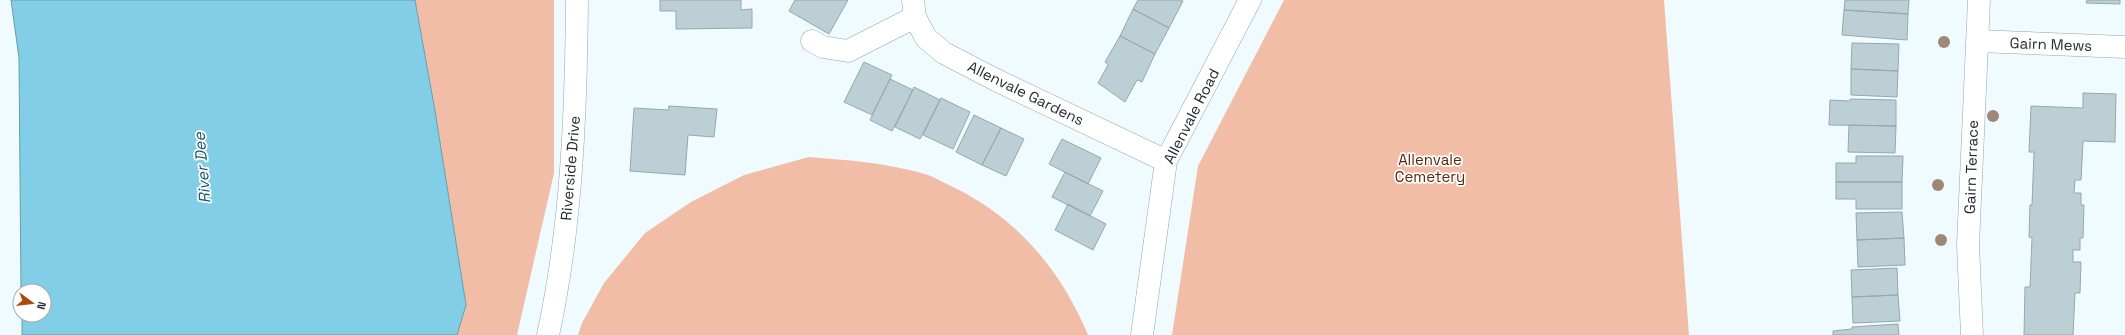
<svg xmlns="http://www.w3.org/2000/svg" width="2125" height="335" font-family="'Space Grotesk',sans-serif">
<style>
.green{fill:#f1bda6}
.water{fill:#82cee6;stroke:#669eaf}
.building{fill:#bbcfd5;stroke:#95a8ae}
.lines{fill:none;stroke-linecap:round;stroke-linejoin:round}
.minor-casing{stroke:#93a6ac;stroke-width:23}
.minor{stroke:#fff;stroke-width:22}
.tree{fill:#9f8677}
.labels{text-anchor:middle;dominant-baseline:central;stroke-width:3.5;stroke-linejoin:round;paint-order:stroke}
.street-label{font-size:15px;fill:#262d30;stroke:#fff}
.park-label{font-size:15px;fill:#5e2608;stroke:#fff}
.water-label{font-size:16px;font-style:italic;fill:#185768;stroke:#fff}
</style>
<rect width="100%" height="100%" fill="#effbff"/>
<path class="green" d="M415,0H554V173L517,335H457L466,305L435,111Z
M1284,0H1664L1689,335H1172L1198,166Z
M809,157C848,160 887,163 925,174C935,177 944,183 953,187C1017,218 1061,270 1088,335H578L582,323L604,283L645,233L691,202L744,175Z"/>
<path class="water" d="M11,0H415L435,111L466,305L457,335H22V315H44V291H21L19,58Z"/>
<path class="building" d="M660,0H741V10L752,9V28L676,29V11H660Z
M795,0H848L829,34L789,11Z
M1138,0H1181L1183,1L1169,28L1133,9Z
M1845,0H1909L1908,14L1844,10Z
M2087,0H2120V4L2086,3Z
M1133,9L1169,28L1155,54L1120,36Z
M1844,10L1908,14L1907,40L1842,35Z
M1120,36L1155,54L1142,82L1137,80L1125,102L1098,83L1108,65L1105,62Z
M1852,43L1899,44L1898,71L1851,69Z
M864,62L892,75L872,115L844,102Z
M1851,69L1898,71L1897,97L1851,95Z
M890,79L913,90L892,131L870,120Z
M914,87L940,100L920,139L895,127Z
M2083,93L2116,94L2115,142L2083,141L2081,180H2075L2074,193H2081V205H2084L2083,238H2080V250H2073V262H2081L2080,293H2075L2073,335H2024L2025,287H2030L2032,238L2029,237L2030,205H2032L2034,152H2029L2031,106L2083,108Z
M941,98L970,112L953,149L923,135Z
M1850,99L1896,100V126L1829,125L1830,100L1850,101Z
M669,106L717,109L714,137L688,135L685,175L630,171L634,108L668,110Z
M974,115L1001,128L982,165L956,152Z
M1849,125L1896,126L1895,153L1848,152Z
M1001,128L1024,139L1006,176L982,165Z
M1062,139L1101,158L1088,184L1049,164Z
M1856,156H1903L1902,182H1836V163H1856Z
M1065,172L1103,191L1090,216L1052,197Z
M1836,182H1902V209H1856V199H1836Z
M1068,204L1106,224L1093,250L1055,230Z
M1902,212L1904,238L1857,240L1856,213Z
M1904,238L1905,265L1858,267L1857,240Z
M1897,268L1898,295L1852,297L1851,270Z
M1898,295L1900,321L1853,323L1852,297Z
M1898,324L1899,335H1833V331L1852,329V327Z"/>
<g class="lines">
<defs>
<path id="minor" d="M913,0L915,17L926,38L944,53L996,80L1166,161
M812,41L823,47L848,51L915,17
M1977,41L2125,47
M548,335C572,225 576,112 577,0
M1142,335L1166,161L1250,0
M1972,335L1968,245L1979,0"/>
</defs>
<use href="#minor" class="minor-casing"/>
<use href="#minor" class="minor"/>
</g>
<g class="tree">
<circle cx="1944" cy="42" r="6"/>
<circle cx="1993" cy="116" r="6"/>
<circle cx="1938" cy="185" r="6"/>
<circle cx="1941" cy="240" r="6"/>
</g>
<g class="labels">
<g class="street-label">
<text transform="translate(2051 44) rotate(2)">Gairn Mews</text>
<text transform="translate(1026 93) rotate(26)">Allenvale Gardens</text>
<text transform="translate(1191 116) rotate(-63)">Allenvale Road</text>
<text transform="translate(1971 167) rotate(-88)">Gairn Terrace</text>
<text transform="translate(570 168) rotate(-85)">Riverside Drive</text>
</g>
<g class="park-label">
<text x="1430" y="159">Allenvale<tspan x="1430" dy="17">Cemetery</tspan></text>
</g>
<g class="water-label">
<text transform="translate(202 168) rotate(-95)">River Dee</text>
</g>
</g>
<g transform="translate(32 303) rotate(105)"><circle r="19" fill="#ffffff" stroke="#a8abac"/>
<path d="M0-3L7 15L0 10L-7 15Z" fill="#ab490e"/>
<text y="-6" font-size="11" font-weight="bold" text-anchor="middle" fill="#262d30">N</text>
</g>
</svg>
